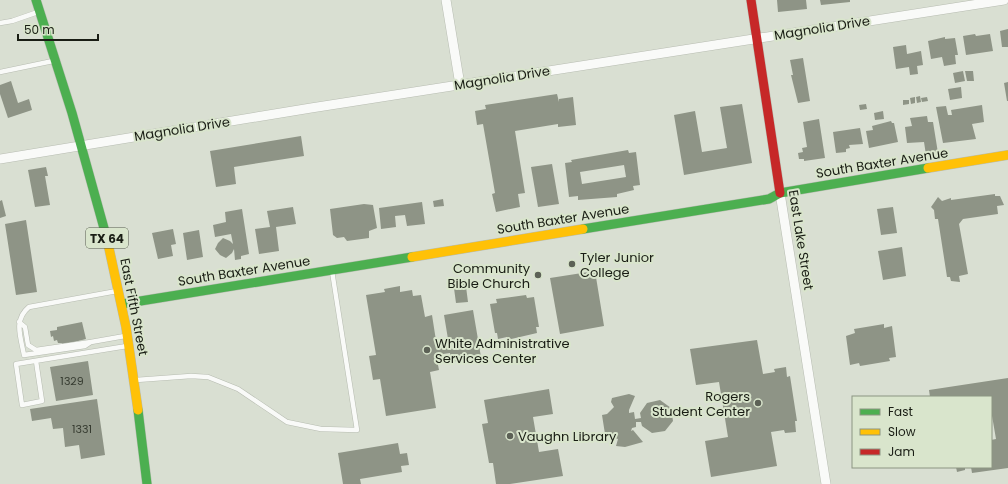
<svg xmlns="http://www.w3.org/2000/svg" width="1008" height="484" font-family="Poppins,sans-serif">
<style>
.building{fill:#8e9486;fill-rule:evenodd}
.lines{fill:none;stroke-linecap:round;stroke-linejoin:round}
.lane-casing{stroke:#b7bcb1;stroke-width:5.5}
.street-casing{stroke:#b7bcb1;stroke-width:10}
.fast-casing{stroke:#b7bcb1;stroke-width:10}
.slow-casing{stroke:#b7bcb1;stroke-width:10}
.jam-casing{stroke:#b7bcb1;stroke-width:10}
.lane{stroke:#f9faf8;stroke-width:4.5}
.street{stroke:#f9faf8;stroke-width:9}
.fast{stroke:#4caf50;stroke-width:9}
.slow{stroke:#ffc107;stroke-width:9}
.jam{stroke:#c62828;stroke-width:9}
.poi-dot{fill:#5c6156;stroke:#d9e5cc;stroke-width:1.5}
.labels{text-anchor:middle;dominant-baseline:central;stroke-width:4;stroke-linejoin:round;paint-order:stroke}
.number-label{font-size:11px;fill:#363b30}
.shield{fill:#d9e5cc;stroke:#53594b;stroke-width:1}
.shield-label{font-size:12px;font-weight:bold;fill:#191d14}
.street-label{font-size:13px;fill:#191d14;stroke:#d9e5cc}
.poi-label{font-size:13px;fill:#191d14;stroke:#d9e5cc;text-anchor:start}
</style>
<rect width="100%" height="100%" fill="#d9dfd2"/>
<path class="building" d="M777,0H806L807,9L778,12Z
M820,0H850V2L821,5Z
M1008,29V47H1002L1000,31Z
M975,34L976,36L990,34L993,51L966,55L963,36Z
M945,37V39L955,38L958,55H955L956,64L944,66L942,57L931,59L928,41Z
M906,45L907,54L921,51L923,65L917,66L918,74L910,75L909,67L896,69L893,47Z
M803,58L810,101L798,103L791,75H793L790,60Z
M963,71L965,81L955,83L953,73Z
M965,71H973L974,81H967Z
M11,81L18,103L29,99L32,110L8,118L0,94V85Z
M1008,82V101H1007L1004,83Z
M961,87L962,98L950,100L948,89Z
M557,94L559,102V99L573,97L576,125L558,127V124L515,131L525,193L518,194L520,207L496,212L492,194L495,193L483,124L477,125L475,111L486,109L485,105Z
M920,96L921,102L917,103L916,97Z
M915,97V103L911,104L910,98Z
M927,97L928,101L922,102L921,98Z
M903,100H909V104L903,105Z
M742,104L752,163L684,175L674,115L695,111L702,152L727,148L720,107Z
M866,104L867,109L860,110L859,105Z
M982,105L984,122L972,124L976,139L943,143L936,107L946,106L948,115H952L951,110Z
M883,111L884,119L875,120L874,113Z
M927,116L928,122H933L938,153L926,155L924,142L907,143L905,127L912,126L910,118Z
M819,119L825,158L804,161V159H799L798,153L803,152L802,148L807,147L803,122Z
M891,121L892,123H894L898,142L869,148L866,131L873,130L872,126Z
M860,128L863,144L849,145L850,148L846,149V152L836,153L833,132Z
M301,136L304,156L234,167L236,184L216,187L210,151Z
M628,150L629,153L636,152L640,185L633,186L634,190L617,194V197L578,200V196L569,197L565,163L572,162L571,160ZM624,165L626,177L582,184L580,172Z
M552,164L559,204L538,207L531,167Z
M46,167L48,176H45L50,205L35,207L28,170Z
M995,194V196H1000L1004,205L997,206L998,214L963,219L959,224L968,274L959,276L960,282L951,281L950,277H947L938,219H935L934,210L931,207L938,197L942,201L951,198V200Z
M443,199L444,206L434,207L433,201Z
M2,200L6,216L0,218V201Z
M422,202L425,224L407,226L405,215L395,216L396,227L381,229L379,208Z
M364,204L373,205L377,228L369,231V238L347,241L344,237L337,238L333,235L330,209Z
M293,207L296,224L276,227L279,251L259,254L255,229L270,227L267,211Z
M893,207L897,233L881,235L877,209Z
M242,209L249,254L241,256V259L235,260L234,249L232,253L226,258L220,255L215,249L218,243L223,238L230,241L233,244L231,234L215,237L213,225L226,222L225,212Z
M26,220L37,292L16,295L5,224Z
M173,229L176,244L171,245L173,256L158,259L152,233Z
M199,230L203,257L187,260L183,233Z
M902,247L906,276L883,280L878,251Z
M595,271L604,326L560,334L550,278Z
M465,279L468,302L456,303L453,281Z
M400,286V292L412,290L413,296L421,295L425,317L432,315L437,347L449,345L444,315L473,310L481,357L451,362L450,353L436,355L439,370L430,372L436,408L386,416L380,379L373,380L369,356L376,355L366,295L385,292L384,289Z
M526,295L527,298L534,297L539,327H536L537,333L507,340V337L498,339L497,333H495L490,304L497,303L496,299Z
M82,322L86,339L62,345V343H58L57,340L54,341L53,336L51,337L50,331L57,330V327Z
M884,324V328L892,326L896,357L889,358L890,361L860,366L859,363L850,365L846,336L855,333L854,329Z
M757,340L763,374L775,372L774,369L786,367L787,377L790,376L797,421H795L796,432L785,433L784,430L771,432L777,466L711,477L705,441L728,437L719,382L696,385L690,349Z
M88,361L93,395L56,401L50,367Z
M1008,378V468L972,473L971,467H991V440L996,439L991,410V397H930L929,390Z
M549,389L553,414L533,417L539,452L558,449L563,476L510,484H496L493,463H489L482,424L488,423L484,400Z
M629,394L635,396L629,410V413L634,412L635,419L641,418L640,413L647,403L660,400L671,408L673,421L665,431L652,433L642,426L641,422H636V427L632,428L631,431L633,430L643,442L625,447L616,446L618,439L611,437L612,434L610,433L605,434L602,415L607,414L614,407L611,402L612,398Z
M97,399L105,455L81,459L79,445L65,447L63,428L53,429L51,418L32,421L30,409Z
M398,443L400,454L407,453L409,465L401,466L402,472L360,479L361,484H343L338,453Z
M956,467H965V470L957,472Z"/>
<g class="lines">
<defs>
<path id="lane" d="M0,23L12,21L38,12
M0,72L53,61
M117,291L29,307C13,320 21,338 24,355L85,346L91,342L125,336
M19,322L25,327L28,345L36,350L91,342
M36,361L42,401L22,405L16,364L127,346
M136,380L191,376L208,377L238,389L287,422L321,429L357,430L332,271"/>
<path id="street" d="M446,0L460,85
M0,159L311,108L1004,0
M780,193L826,484"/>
<path id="fast" d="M36,0L72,113L107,239
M583,229L769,199L780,193L928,168
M122,304L412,257
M138,410L147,484"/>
<path id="slow" d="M928,168L1008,155
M107,239L126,327L138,410
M412,257L583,229"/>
<path id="jam" d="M751,0L780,193"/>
</defs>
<use href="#lane" class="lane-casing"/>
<use href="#street" class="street-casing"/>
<use href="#fast" class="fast-casing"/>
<use href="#slow" class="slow-casing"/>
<use href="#jam" class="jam-casing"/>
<use href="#lane" class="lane"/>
<use href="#street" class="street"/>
<use href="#fast" class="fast"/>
<use href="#slow" class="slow"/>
<use href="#jam" class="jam"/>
</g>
<g class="poi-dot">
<circle cx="572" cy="264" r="4"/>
<circle cx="538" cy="275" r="4"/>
<circle cx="427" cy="350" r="4"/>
<circle cx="758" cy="403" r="4"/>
<circle cx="510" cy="436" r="4"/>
</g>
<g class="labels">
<g class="number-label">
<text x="72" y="381">1329</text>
<text x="82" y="429">1331</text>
</g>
<rect class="shield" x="86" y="228" width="42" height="20" rx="3"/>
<g class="shield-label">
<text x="107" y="238">TX 64</text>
</g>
<g class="street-label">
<text transform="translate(822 28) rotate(-9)">Magnolia Drive</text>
<text transform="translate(502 78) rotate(-9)">Magnolia Drive</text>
<text transform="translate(182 129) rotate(-9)">Magnolia Drive</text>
<text transform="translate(882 163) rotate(-9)">South Baxter Avenue</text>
<text transform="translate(563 219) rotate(-9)">South Baxter Avenue</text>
<text transform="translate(801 240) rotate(81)">East Lake Street</text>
<text transform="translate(244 271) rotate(-9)">South Baxter Avenue</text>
<text transform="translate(134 307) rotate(79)">East Fifth Street</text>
</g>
<g class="poi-label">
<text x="580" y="257">Tyler Junior<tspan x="580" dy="15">College</tspan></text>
<text x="530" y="268" text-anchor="end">Community<tspan x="530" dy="15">Bible Church</tspan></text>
<text x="435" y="343">White Administrative<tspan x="435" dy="15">Services Center</tspan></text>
<text x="750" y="396" text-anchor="end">Rogers<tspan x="750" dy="15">Student Center</tspan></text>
<text x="518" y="436">Vaughn Library</text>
</g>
</g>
<rect x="852" y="396" width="140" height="72" fill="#d9e5cc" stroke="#8c9582"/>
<rect x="860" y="409" width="20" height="6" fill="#4caf50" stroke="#8c9582"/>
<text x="888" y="416" font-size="12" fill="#191d14">Fast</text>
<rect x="860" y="429" width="20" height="6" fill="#ffc107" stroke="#8c9582"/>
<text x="888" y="436" font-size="12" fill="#191d14">Slow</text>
<rect x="860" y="449" width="20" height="6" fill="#c62828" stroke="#8c9582"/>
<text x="888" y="456" font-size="12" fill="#191d14">Jam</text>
<path d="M18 34v6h80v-6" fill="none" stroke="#191d14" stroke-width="2"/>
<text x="24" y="34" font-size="12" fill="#191d14" stroke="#d9e5cc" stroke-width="3" paint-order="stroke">50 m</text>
</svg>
